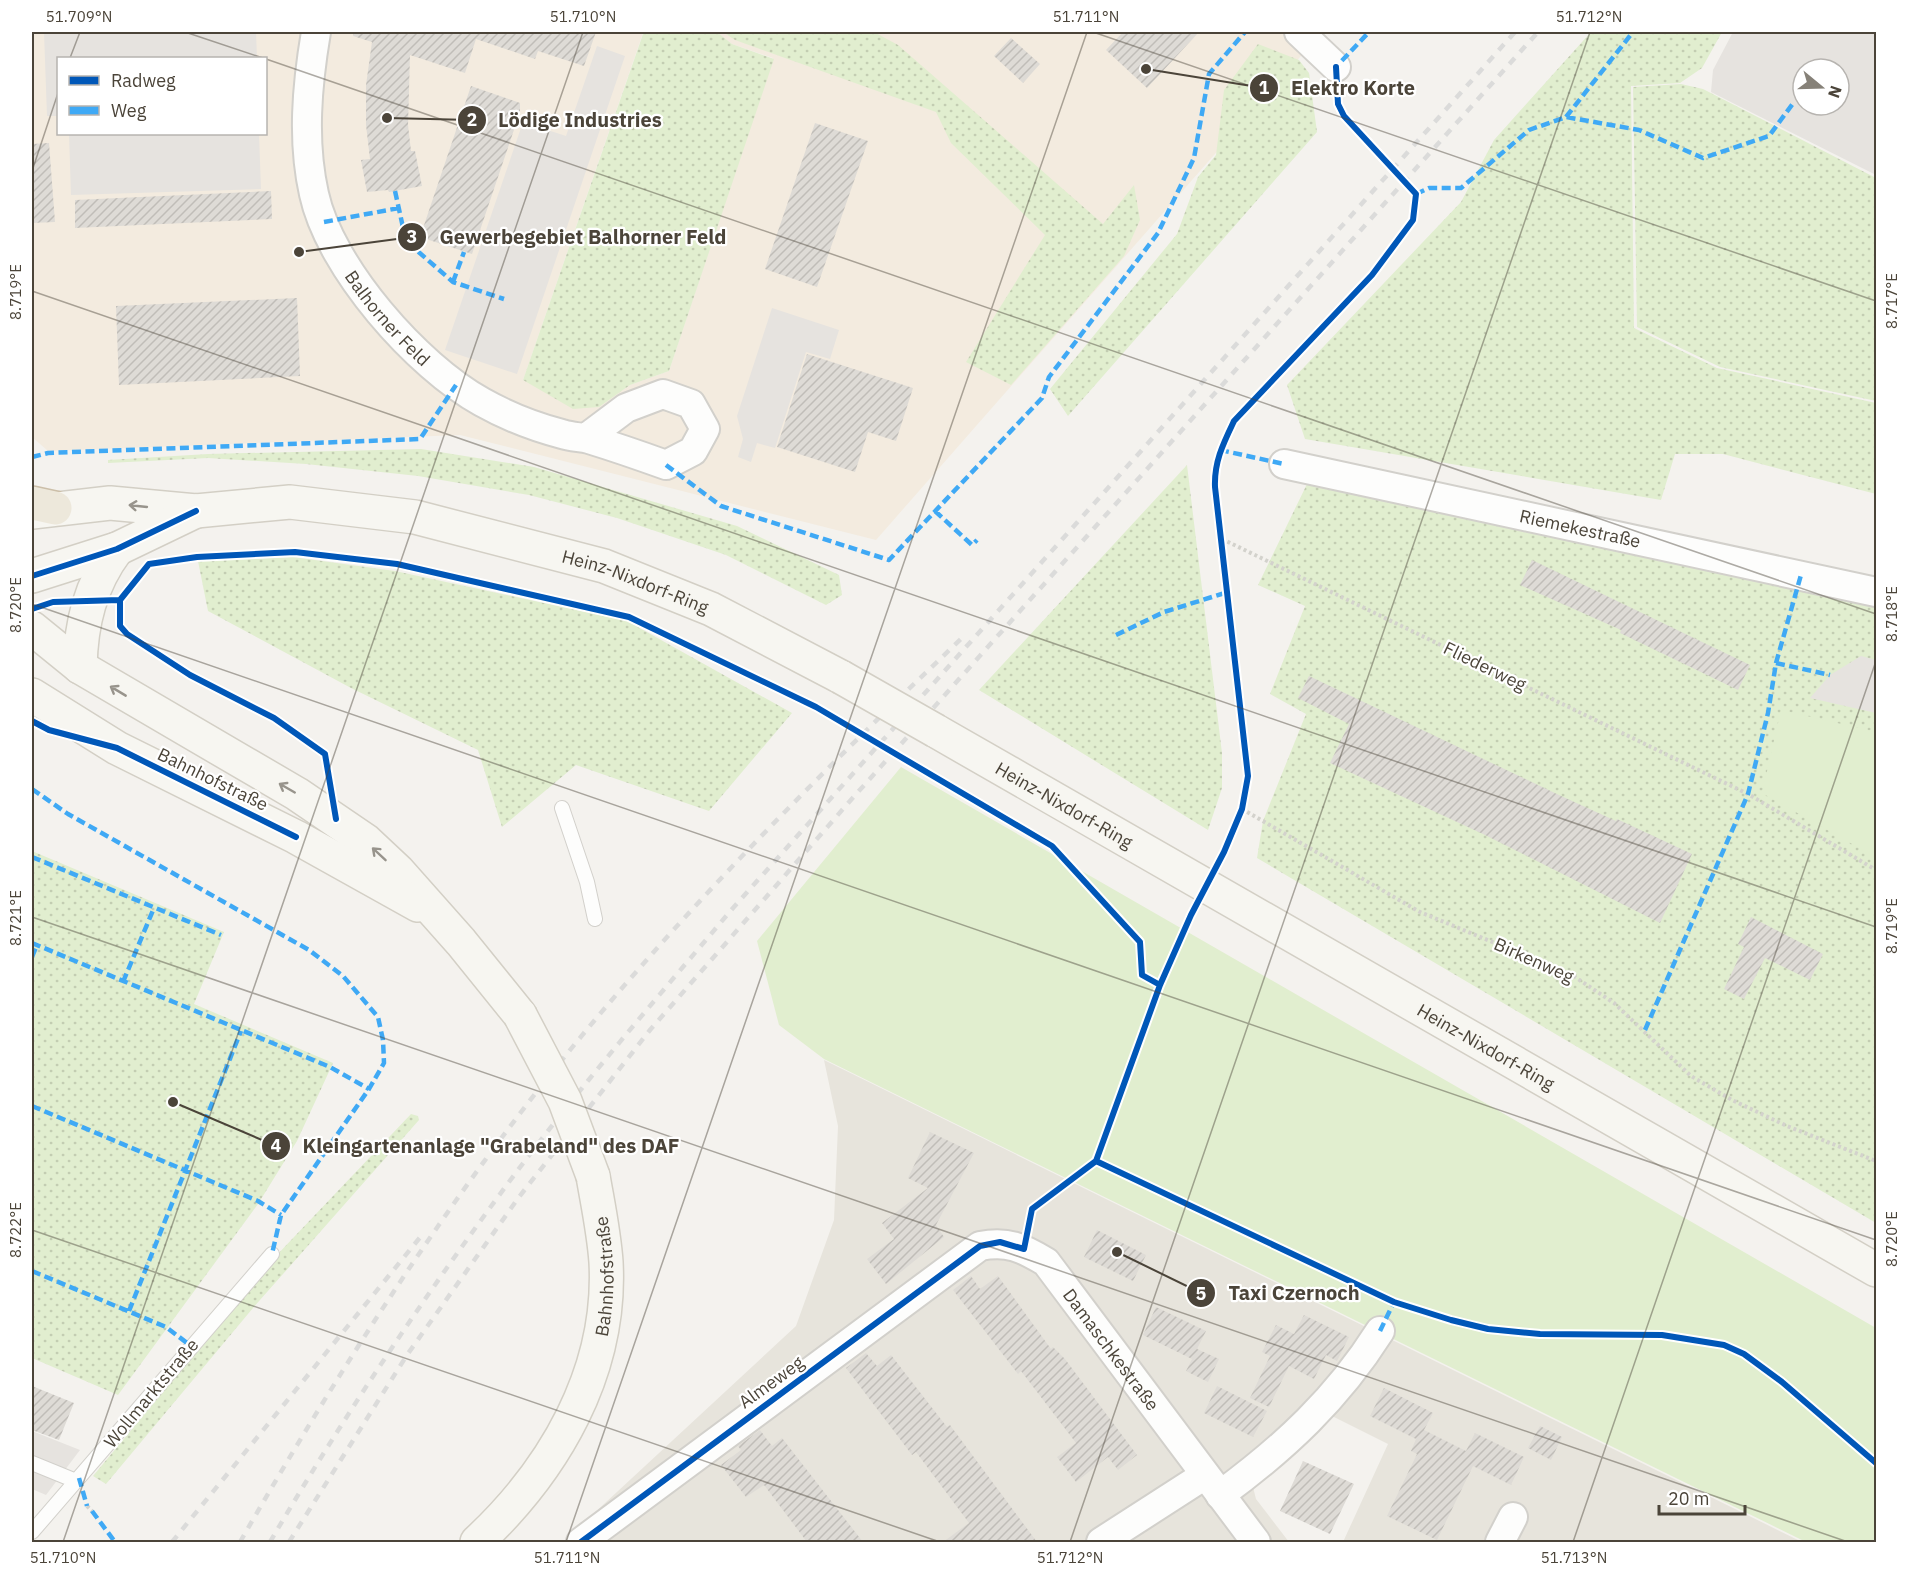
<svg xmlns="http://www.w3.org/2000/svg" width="1908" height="1574" font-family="'IBM Plex Sans',sans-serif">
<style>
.residential{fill:#e7e4dc}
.commercial{fill:#f3ebdf;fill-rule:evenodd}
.grass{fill:url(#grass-dots)}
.park{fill:#e1eecf}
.parking{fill:#e6e3df;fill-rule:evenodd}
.building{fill:url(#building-hatch)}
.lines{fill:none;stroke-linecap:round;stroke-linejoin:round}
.lane-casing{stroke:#d2d0cb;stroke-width:16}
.street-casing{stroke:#d2d0cb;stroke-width:32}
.secondary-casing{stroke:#d3cfc5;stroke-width:36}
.highway-casing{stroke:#ccbfa9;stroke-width:36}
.path{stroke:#d3d2cc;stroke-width:4;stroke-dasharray:3 3;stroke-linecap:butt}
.lane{stroke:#fdfdfc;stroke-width:14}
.street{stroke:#fdfdfc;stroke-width:28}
.secondary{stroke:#f7f6f1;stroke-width:33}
.highway{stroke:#ede8db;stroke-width:33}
.rail{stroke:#dbdbda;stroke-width:4.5;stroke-dasharray:8 8;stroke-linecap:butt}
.secondary-bridge-casing{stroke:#d3cfc5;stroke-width:36;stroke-linecap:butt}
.secondary-bridge{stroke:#f7f6f1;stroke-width:33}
.quiet{stroke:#3fa9f5;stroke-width:4.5;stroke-dasharray:9 4.5;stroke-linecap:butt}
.cycleway-casing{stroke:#fff;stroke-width:10}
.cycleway{stroke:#0057b8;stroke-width:6}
.oneway{stroke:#98948c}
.ticks{fill:none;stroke:#4b4439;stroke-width:1.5;stroke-opacity:0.45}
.labels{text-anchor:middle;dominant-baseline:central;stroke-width:4.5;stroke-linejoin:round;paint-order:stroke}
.street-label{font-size:18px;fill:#4b4439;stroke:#fff}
.leader{fill:none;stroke:#4b4439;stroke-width:2}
.callout-dot{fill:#4b4439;stroke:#fff;stroke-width:2}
.mark-label{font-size:18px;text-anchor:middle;font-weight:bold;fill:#fff}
.callout-label{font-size:20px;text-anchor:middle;font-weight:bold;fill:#4b4439;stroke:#fff;stroke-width:4.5;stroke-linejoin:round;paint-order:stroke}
.neatline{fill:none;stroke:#4b4439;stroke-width:2}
.ticks-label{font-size:15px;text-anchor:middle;fill:#4b4439}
</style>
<defs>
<pattern id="grass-dots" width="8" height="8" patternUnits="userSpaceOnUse" patternTransform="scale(1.5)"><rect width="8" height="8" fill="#e1eecf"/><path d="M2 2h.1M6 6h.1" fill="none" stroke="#c3cdb2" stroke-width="1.8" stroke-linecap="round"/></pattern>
<pattern id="building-hatch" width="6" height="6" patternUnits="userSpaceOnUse" patternTransform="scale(1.5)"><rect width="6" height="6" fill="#dedbd6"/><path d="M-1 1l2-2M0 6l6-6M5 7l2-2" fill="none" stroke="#c0bdb8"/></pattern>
</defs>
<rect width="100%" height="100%" fill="#f4f2ee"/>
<path class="residential" d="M824,1060L1802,1542H1343L1388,1444L1332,1416L1253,1487L1256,1499L1289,1542H563L796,1326L834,1220L838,1126Z"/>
<path class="commercial" d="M32,32L643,33L523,380L599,406L630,385L669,371L773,58L732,44L717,32H1322L876,540L460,435L48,451L32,437ZM58,58H266V134H58Z"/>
<path class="grass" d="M638,32H717L732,44L774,59L669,371L630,385L599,407L573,409L523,380L643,34Z
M723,32H874L898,45L1103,224L1134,185L1140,220L1124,256L1011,385L966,362L1045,235L951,143L936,112L735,40Z
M1591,32H1722L1702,68L1680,83L1631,86L1634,328L1717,368L1876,403V494L1723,454H1675L1661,500L1305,439L1287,385L1461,202L1494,140Z
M1258,44L1299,60L1309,73L1317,132L1068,416L1050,389L1177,234L1198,177L1216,155L1224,90Z
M1681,84L1703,89L1876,178V401L1720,367L1637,327L1633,87Z
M421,449L534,467L737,526L839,575L842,595L826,605L726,555L617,518L529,495L418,476L306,464L208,458L108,463V460L208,454Z
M1187,465L1222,753V788L1208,830L979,690Z
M1307,484L1876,602V1223L1257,858L1263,821L1306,714L1270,694L1305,606L1258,585Z
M293,557L395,571L627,621L792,713L709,811L576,765L502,827L478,750L351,688L208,611L198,561Z
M32,851L224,932L194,1004L333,1063L297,1141L258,1204L118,1395L32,1358Z
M411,1114L418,1116L419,1120L253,1308L106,1484L93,1476L275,1257Z"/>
<path class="park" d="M1781,710L1876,732L1875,857L1762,793Z
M901,767L1876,1328V1542H1806L824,1059L779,1025L757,941Z"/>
<path class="parking" d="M44,32H256L257,58H58V116H47Z
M1733,32H1876V175L1711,92L1713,70ZM1803,69H1839V105H1803Z
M597,46L625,56L517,374L445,350L523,122L566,136Z
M69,134H259L261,189L71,195Z
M772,308L839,330L830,359L806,352L775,448L757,443L751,462L738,457L743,439L737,416Z
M1861,656L1876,660V713L1810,698L1830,675Z
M32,1431L80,1450L46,1495L32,1489Z"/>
<path class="building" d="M354,32H596L584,66L538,51L535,59L476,39L465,73L410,55L408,125L411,151H415L422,186L389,192L388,190L367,192L361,160L370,159L366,125V85L372,42L353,36Z
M1123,32H1199L1147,88L1106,50Z
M1011,38L1040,64L1023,83L994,56Z
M471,86L520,103V112L472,254L420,237Z
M815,123L868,141L817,287L765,269Z
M49,143L55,222L32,223V144Z
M271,191L272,219L75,228V200Z
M297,298L300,376L119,385L116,306Z
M807,354L913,388L896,441L868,432L855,472L777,447Z
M1532,560L1750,665L1738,690L1620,633L1621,630L1520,585Z
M1309,676L1559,795L1616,821L1617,819L1692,854L1660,923L1485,835L1330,763L1349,724L1298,698Z
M1751,917L1823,954L1810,980L1765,958L1744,999L1724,989L1744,947L1738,944Z
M930,1132L974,1153L936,1225L944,1237L886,1284L867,1259L894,1239L882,1223L928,1188L908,1178Z
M1097,1230L1146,1255L1133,1281L1084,1257Z
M971,1276L980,1289L998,1276L1051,1349L1053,1347L1065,1359L1137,1455L1118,1470L1108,1457L1076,1482L1057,1457L1076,1443L1021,1371L1018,1374L953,1290Z
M1156,1307L1206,1331L1193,1357L1197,1349L1219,1359L1208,1382L1186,1371L1192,1359L1143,1335Z
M1304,1315L1349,1337L1337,1361L1326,1355L1314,1379L1289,1366L1269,1407L1250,1398L1270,1356L1262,1352L1276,1325L1294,1334Z
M866,1353L877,1366L891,1355L947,1427L950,1425L1037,1542H943L969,1523L916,1452L912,1455L846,1368Z
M32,1386L74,1403L59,1440L32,1430Z
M1217,1386L1267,1411L1253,1437L1204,1413Z
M1384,1388L1433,1413L1424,1430L1466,1451L1475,1433L1524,1457L1511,1485L1473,1466L1437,1540L1387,1516L1417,1454L1411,1451L1416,1439L1370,1416Z
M1540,1426L1562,1437L1551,1460L1528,1448Z
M760,1430L772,1446L782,1438L863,1542H807L764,1485L746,1497L721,1465L741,1450L738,1446Z
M1303,1461L1354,1484L1330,1534L1280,1511Z"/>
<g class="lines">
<defs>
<path id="lane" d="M562,808L587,882L595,919
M32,1463L76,1481
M32,1532L272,1254"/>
<g id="street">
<path id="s1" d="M316,32C307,85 302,141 314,194C330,268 417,366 482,402C507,416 535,427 562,434C571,437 580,437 589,439C615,447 641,456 666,465L693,451L705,429L691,404L663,394L626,408L586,438"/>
<path d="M1299,32L1336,67"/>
<path id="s2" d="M1284,464L1876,592"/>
<path d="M1220,1495C1284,1448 1337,1399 1380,1331"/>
<path id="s3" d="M581,1542L980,1246C1008,1241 1021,1247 1046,1262L1256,1542"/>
<path d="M1101,1542L1205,1475"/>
<path d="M1500,1542L1513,1517"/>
</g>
<g id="secondary">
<path id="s4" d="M32,512L110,503L196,511L290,502L415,517L604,566L711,609L841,677"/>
<path d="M32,576L117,549L196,511"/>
<path d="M32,628L80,667L297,794L366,841L398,871L461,942L520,1015"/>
<path d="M80,667C81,623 90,585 117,549"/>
<path d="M32,695L117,748L296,837L418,905"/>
<path id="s5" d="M936,731L1876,1270"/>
<path id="s6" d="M477,1542C554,1470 612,1372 606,1262C604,1233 598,1205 593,1176"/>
</g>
<path id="highway" d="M32,503L55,508"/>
</defs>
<use href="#lane" class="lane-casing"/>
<use href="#street" class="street-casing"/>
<use href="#secondary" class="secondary-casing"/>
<use href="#highway" class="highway-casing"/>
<path class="path" d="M1222,539L1748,794L1876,870
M1242,809L1420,912L1572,975L1614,1003L1691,1076L1732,1100L1787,1126L1876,1161
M87,1506L92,1511"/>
<use href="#lane" class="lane"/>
<use href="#street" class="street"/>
<use href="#secondary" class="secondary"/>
<use href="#highway" class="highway"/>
<path class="rail" d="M172,1542L422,1235
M240,1542C331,1384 429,1229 542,1085C668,925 814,779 961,639
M270,1542C342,1419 421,1301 506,1186C577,1090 656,999 733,908L1515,32
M289,1542L407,1355L519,1197L650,1030L850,801L1538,32"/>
<defs>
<path id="secondary-bridge" d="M841,677L936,731
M520,1015L565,1101L593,1176"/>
</defs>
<use href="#secondary-bridge" class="secondary-bridge-casing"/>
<use href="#secondary-bridge" class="secondary-bridge"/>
<path class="quiet" d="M1336,72V67L1369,32
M1566,117L1633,32
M395,191L406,241L453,282L504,299
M1416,194L1429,188H1461L1529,130L1566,117L1639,130L1703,158L1769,136L1794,102
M324,222L399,208
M453,282L464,252
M1220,450L1284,464
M32,457L48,453L420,439L456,385
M666,465L721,506L889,560L1042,398L1049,377L1158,233L1194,158L1209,74L1245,32
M935,511L972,545L977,540
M1116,635L1164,612L1228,592
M1776,663L1830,675
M32,789L68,814L309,950L343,976L378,1017L383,1040L384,1063L369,1089L281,1215L272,1254
M32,857L221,935
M32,943L330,1067L369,1089
M32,957L37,945
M123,982L154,908
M1645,1030L1748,794L1768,713L1776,663L1801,575
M32,1106L258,1201L281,1215
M32,1271L166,1327L191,1346
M129,1311L241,1031
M1380,1331L1394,1302
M79,1478L87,1506
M92,1511L115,1542"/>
<defs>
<path id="cycleway" d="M32,576L117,549L196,511
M120,600V626L127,634L190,675L274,718L325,754L336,819
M32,609L53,602L120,600L149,564L197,557L295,552L397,564L629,617L816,707L1052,846L1140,942L1142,975L1160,985
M32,721L49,730L117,748L296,837
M1096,1161L1394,1302L1451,1320L1488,1329L1540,1334L1662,1335L1724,1345L1744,1354L1782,1382L1876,1463
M581,1542L980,1246L1000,1242L1024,1249L1032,1209L1096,1161L1160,985L1191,915L1224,852L1242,809L1248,776L1215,487C1214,462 1223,444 1234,421L1372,275L1413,220L1416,194L1344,116L1338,104L1336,67"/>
</defs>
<use href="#cycleway" class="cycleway-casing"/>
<use href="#cycleway" class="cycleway"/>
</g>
<defs><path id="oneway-shaft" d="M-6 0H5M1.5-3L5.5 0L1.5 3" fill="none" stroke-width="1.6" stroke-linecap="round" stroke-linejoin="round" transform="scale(1.5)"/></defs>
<g class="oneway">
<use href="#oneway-shaft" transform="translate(138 506) rotate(-174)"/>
<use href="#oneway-shaft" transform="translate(118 691) rotate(-149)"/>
<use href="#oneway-shaft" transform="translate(287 788) rotate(-150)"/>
<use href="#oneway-shaft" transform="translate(379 854) rotate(-137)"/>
</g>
<path class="ticks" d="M185,32L263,58M1093,32L1876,301M70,58L80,32M266,59L1876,614M32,171L58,93M32,291L1876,927M32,604L1876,1240M32,917L1848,1542M32,1230L940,1542M63,1542L583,32M566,1542L1087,32M1070,1542L1590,32M1573,1542L1876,661"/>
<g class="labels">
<g class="street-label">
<text stroke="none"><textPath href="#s1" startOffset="309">Balhorner Feld</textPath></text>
<text stroke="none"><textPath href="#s2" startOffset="303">Riemekestraße</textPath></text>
<text stroke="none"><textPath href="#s4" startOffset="615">Heinz-Nixdorf-Ring</textPath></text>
<text transform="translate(1485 666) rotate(26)">Fliederweg</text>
<text transform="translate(213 779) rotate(26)">Bahnhofstraße</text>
<text stroke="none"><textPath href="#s5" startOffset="148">Heinz-Nixdorf-Ring</textPath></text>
<text transform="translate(1534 960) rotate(24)">Birkenweg</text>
<text stroke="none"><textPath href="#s5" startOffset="634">Heinz-Nixdorf-Ring</textPath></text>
<text stroke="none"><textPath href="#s6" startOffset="304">Bahnhofstraße</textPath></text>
<text stroke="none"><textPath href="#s3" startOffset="676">Damaschkestraße</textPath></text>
<text transform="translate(771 1382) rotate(-36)">Almeweg</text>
<text transform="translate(151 1393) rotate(-50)">Wollmarktstraße</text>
</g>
</g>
<path class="leader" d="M1146 69L1264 88M387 118L472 120M299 252L412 237M173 1102L276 1146M1117 1252L1201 1293"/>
<g class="callout-dot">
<circle cx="1146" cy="69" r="6"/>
<circle cx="387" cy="118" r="6"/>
<circle cx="299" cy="252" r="6"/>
<circle cx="173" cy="1102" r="6"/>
<circle cx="1117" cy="1252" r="6"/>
<circle cx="1264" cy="88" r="15"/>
<circle cx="472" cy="120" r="15"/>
<circle cx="412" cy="237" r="15"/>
<circle cx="276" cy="1146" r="15"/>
<circle cx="1201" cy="1293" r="15"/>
</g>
<g class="mark-label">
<text x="1264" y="94">1</text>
<text x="472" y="126">2</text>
<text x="412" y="243">3</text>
<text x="276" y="1152">4</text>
<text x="1201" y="1300">5</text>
</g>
<g class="callout-label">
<text x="1353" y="95">Elektro Korte</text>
<text x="580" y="127">Lödige Industries</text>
<text x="583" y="244">Gewerbegebiet Balhorner Feld</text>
<text x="491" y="1153">Kleingartenanlage "Grabeland" des DAF</text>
<text x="1294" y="1300">Taxi Czernoch</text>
</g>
<rect width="1908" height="1574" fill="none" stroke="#ffffff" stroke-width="66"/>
<rect x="57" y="57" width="210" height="78" fill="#ffffff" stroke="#b7b4b0" stroke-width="1.5"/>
<rect x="69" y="76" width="30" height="9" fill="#0057b8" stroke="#b7b4b0" stroke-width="1.5"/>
<text x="111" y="87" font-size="18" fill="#4b4439">Radweg</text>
<rect x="69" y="106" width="30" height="9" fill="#3fa9f5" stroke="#b7b4b0" stroke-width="1.5"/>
<text x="111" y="117" font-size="18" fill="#4b4439">Weg</text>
<g transform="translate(1821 87) rotate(109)"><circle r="28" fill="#ffffff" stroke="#b7b4b0" stroke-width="1.5"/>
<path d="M0-4.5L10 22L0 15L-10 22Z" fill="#868178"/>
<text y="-9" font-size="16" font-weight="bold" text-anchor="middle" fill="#4b4439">N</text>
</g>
<path d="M1659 1505v9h86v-9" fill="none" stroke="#4b4439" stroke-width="3"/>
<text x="1668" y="1505" font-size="18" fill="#4b4439" stroke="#ffffff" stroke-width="4.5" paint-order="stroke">20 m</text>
<rect x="33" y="33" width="1842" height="1508" class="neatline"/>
<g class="ticks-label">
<text x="79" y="22">51.709°N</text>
<text x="583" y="22">51.710°N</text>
<text x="1086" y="22">51.711°N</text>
<text x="1589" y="22">51.712°N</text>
<text transform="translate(16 292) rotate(-90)" y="5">8.719°E</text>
<text transform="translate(1892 301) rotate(-90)" y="5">8.717°E</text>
<text transform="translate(16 605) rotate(-90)" y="5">8.720°E</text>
<text transform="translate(1892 614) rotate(-90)" y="5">8.718°E</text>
<text transform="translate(16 918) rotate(-90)" y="5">8.721°E</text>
<text transform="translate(1892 926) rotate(-90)" y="5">8.719°E</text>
<text transform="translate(16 1230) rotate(-90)" y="5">8.722°E</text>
<text transform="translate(1892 1239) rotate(-90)" y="5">8.720°E</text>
<text x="63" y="1563">51.710°N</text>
<text x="567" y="1563">51.711°N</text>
<text x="1070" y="1563">51.712°N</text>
<text x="1574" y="1563">51.713°N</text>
</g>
</svg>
